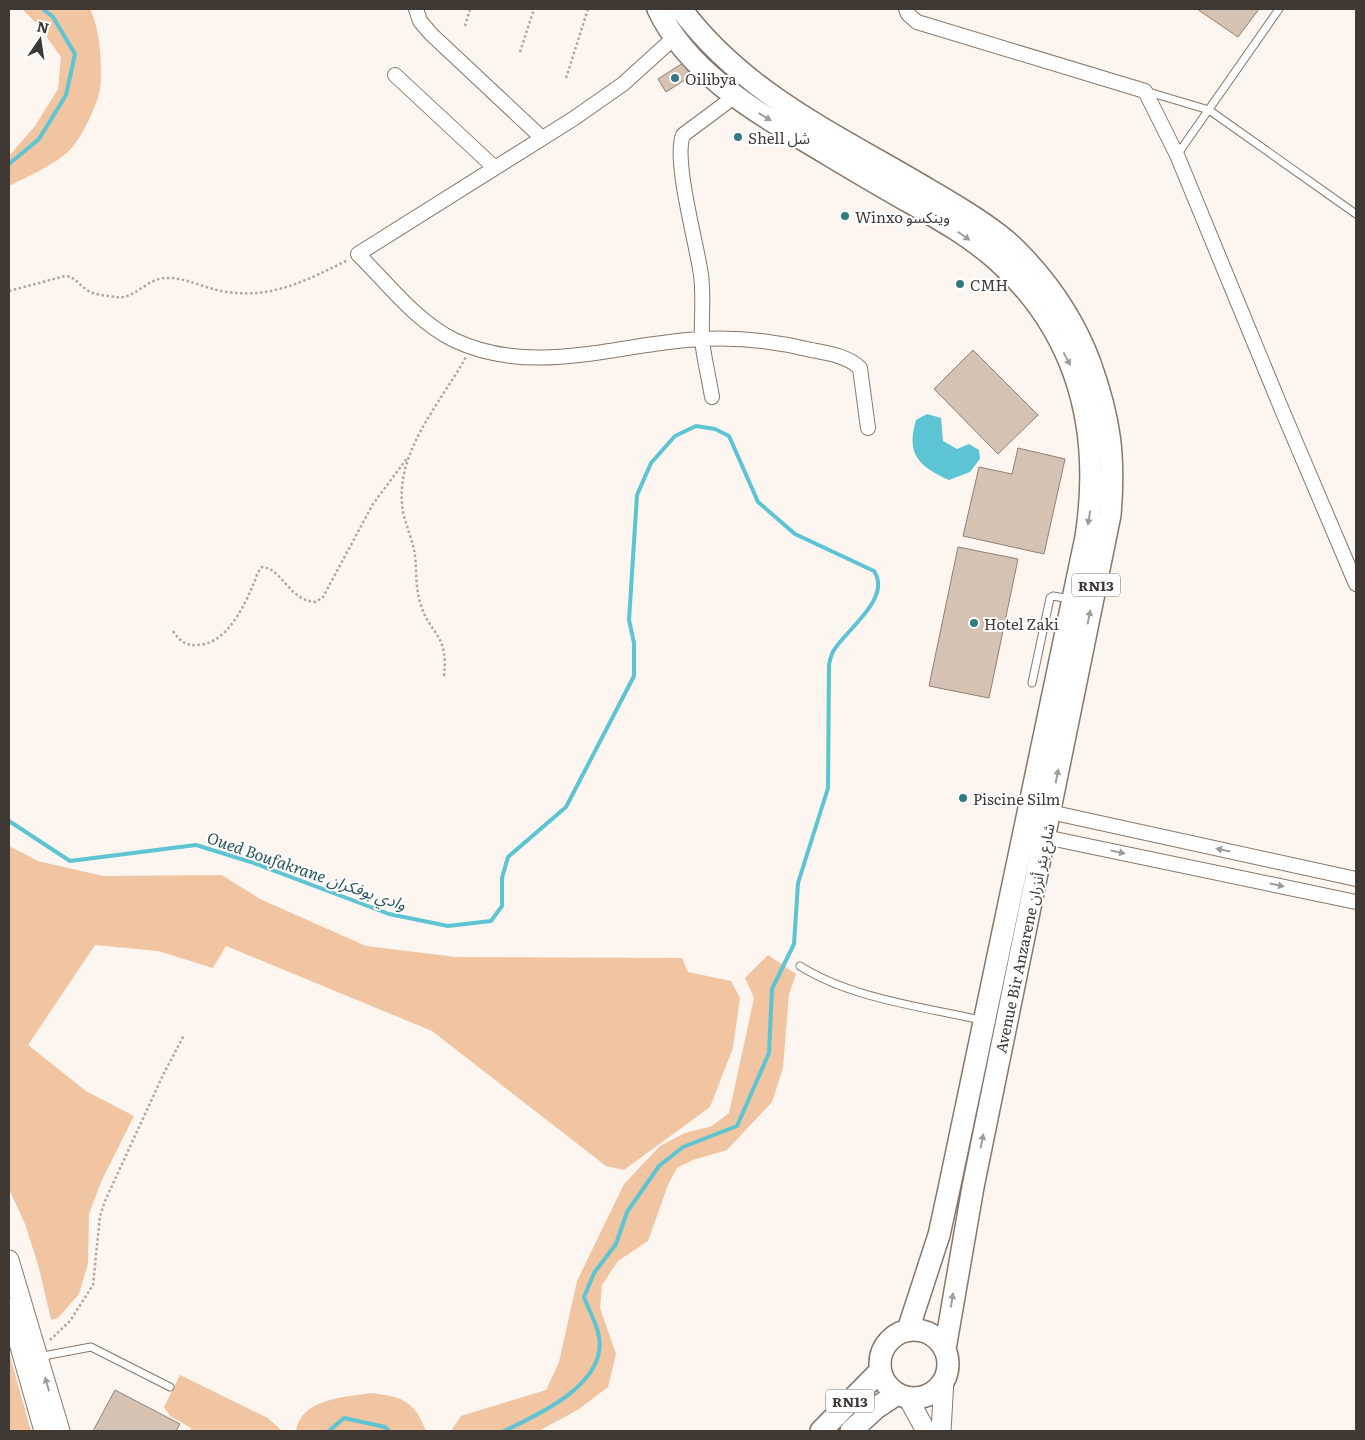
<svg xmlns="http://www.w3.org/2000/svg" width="1365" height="1440" font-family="Literata,'Noto Sans Arabic',serif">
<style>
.green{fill:#f1c5a1}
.water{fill:#5cc4d2}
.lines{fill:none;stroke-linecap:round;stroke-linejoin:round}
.stream{stroke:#5cc4d2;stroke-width:4}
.building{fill:#d6c2b3;stroke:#917f71}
.service-casing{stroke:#887769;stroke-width:9}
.minor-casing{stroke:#887769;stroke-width:16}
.secondary-casing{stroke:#887769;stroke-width:21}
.primary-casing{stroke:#887769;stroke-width:24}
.path{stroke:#afa7a1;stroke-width:2.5;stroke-dasharray:2.5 2.5;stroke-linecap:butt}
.service{stroke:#fff;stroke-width:7}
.minor{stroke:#fff;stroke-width:14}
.secondary{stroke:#fff;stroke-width:19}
.primary{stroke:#fff;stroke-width:21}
.oneway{fill:#a09c98}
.poi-dot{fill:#327a83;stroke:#fff;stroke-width:2}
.labels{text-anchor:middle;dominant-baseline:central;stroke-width:4;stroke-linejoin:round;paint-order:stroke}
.shield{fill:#fff;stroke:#797470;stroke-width:1}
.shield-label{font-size:14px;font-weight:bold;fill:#403832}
.poi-label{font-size:15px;fill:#403832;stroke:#fff;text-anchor:start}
.street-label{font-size:15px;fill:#403832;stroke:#fff}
.water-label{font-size:16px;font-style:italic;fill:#29575d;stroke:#fff}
</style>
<rect width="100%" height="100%" fill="#fdf5ef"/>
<path class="green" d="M22,9H90C100,28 103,68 100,89C98,104 80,141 69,151C52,166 29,176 9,186V156L35,126L58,89L61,57L39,26Z
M9,846L38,861L103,876L222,875L260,899L366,946L456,957L682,958L688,972L731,981L740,998L733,1048L710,1107L624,1170L606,1166L432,1031L226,946L213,968L158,951L95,945L28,1045L86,1091L134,1116L101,1182L89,1214L88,1264L79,1294L58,1318L51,1320L39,1268L25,1224L9,1189Z
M768,955L796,974L789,994L783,1068L772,1102L727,1150L693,1160L677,1168L668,1185L648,1241L618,1261L602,1285L600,1308L616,1354L608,1387L579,1409L539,1431H451L461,1416L546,1390L559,1362L577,1281L624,1184L660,1146L685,1133L712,1126L729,1113L754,998L745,978Z
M9,1353L31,1431H9Z
M180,1375L268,1418L282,1431H190L191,1428L170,1416L164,1407Z
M371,1393C402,1397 414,1400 426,1431H296C301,1398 346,1397 371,1393Z"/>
<path class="water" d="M927,414L941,418L943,441L957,449L969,444L979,450L980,459L970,472L949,480C918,466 906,454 916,420Z"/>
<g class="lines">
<path class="stream" d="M9,164L39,139L66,95L75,54L53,17L43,9
M9,821L70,861L196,845L251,862L389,914L448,926L491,921L502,906V878L508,857L566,807L634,676V643L629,620L637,495L651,463L675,436L696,426L715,429L729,436L758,502L795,534L874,571C892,598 847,629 834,650C831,654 830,660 829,665L828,788L798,883L794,944L772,989L769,1053L737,1126L683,1147L659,1166L627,1212L616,1244L594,1273L584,1297C588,1309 597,1323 599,1337C607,1384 538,1415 504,1431
M329,1431L344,1418L385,1427L389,1431"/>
</g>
<path class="building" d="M1197,9H1259L1238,37Z
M683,63L691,76L666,92L658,79Z
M973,350L1038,415L998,454L934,389Z
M1018,448L1065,459L1044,554L963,536L979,467L1012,474Z
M958,547L1018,559L989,698L929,686Z
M115,1390L180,1424L176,1431H93Z"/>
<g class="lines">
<defs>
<path id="service" d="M1145,91L1209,110L1356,214
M1177,155L1279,9
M1032,683L1050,598L1053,596L1070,599
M800,966C850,998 923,1007 981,1020
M38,1357L91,1347L170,1387"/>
<path id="minor" d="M416,9L420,21L431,34L542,138
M906,9L908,14L917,22L1145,91L1177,155L1282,410L1356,584
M676,36L623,84L573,119L358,254C387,283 417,322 454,340C534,378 619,343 701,339C738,337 775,341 811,350C827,353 848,356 860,368L868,428
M395,75L495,168
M712,397C709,378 704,359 702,340C701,318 704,297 701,275C697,244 673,161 683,135L734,97
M1050,812L1356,879
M1045,837L1356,902"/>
<path id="secondary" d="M9,1260L60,1431
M9,1308L44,1431
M908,1398L926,1431
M941,1431L944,1380"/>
<path id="primary" d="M658,9C685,67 748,108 802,139C834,158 865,177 897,195C932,215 968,234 998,261C1079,335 1102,432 1086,537L949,1189L939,1235L908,1330
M681,9C745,95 839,136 929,190C955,205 996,229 1016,250C1049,283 1074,320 1090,363C1110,419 1115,456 1110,515L973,1187L945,1349
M880 1364a34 34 0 1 1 68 0a34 34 0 1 1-68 0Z
M821,1431L880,1371
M851,1431L876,1408L897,1394"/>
</defs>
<use href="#service" class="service-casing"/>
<use href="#minor" class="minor-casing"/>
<use href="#secondary" class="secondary-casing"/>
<use href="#primary" class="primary-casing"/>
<path class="path" d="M465,26L470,9
M520,52L534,9
M566,78L588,9
M9,291L65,276C76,277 78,284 87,290C94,295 108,296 116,297C134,300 146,279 165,278C187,277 207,290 228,292C273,299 309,279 348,260
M173,631C180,641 185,646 198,645C226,644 244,607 253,585C256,579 257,572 262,567C282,568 289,601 316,602L323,597L373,504L408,457
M444,676C449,633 429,635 420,602C415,586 417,566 414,549C411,537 406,525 403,512C393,454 440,404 466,357
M50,1340L70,1321L93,1285L100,1216L105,1201L163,1075L184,1035"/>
<use href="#service" class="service"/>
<use href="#minor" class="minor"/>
<use href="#secondary" class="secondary"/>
<use href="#primary" class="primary"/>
</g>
<defs><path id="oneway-solid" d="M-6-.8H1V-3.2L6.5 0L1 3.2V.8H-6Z" transform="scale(1.25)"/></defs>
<g class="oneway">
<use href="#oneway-solid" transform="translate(765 117) rotate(31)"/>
<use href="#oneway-solid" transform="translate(964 236) rotate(35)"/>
<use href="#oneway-solid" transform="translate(1067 359) rotate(62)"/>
<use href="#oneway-solid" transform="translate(1089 518) rotate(99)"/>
<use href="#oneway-solid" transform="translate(1089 617) rotate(-79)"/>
<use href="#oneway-solid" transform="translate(1057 776) rotate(-79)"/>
<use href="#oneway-solid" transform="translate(1223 850) rotate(-168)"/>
<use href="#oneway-solid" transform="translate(1118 852) rotate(12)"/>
<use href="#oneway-solid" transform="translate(1277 885) rotate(12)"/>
<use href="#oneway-solid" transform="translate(982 1141) rotate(-79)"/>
<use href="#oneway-solid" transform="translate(952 1300) rotate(-81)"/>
<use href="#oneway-solid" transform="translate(47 1384) rotate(-106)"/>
</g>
<g class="poi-dot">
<circle cx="675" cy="78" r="5"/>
<circle cx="738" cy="137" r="5"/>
<circle cx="845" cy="216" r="5"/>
<circle cx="960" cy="284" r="5"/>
<circle cx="974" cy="623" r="5"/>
<circle cx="963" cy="798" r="5"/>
</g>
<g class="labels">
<g class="shield">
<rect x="1072" y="573.5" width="48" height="23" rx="4"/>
<rect x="826" y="1389.5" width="48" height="23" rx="4"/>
</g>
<g class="shield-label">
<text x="1096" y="585">RN13</text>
<text x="850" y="1401">RN13</text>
</g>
<g class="poi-label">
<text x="685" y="78">Oilibya</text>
<text x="748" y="137">Shell شل</text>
<text x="855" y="216">Winxo وينكسو</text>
<text x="970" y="284">CMH</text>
<text x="984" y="623">Hotel Zaki</text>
<text x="973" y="798">Piscine Silm</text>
</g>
<g class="street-label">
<text transform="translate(1024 938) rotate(-78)">Avenue Bir Anzarene شارع بئر أنزران</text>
</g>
<g class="water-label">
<text transform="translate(307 870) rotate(19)">Oued Boufakrane وادي بوفكران</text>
</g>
</g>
<rect width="1365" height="1440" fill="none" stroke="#403832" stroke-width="20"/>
<g transform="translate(40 40) rotate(13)" stroke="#ffffff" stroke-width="4" paint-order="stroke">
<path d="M0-4L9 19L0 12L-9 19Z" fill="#403832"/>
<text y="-8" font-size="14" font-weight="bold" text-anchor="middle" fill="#403832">N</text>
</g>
</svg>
